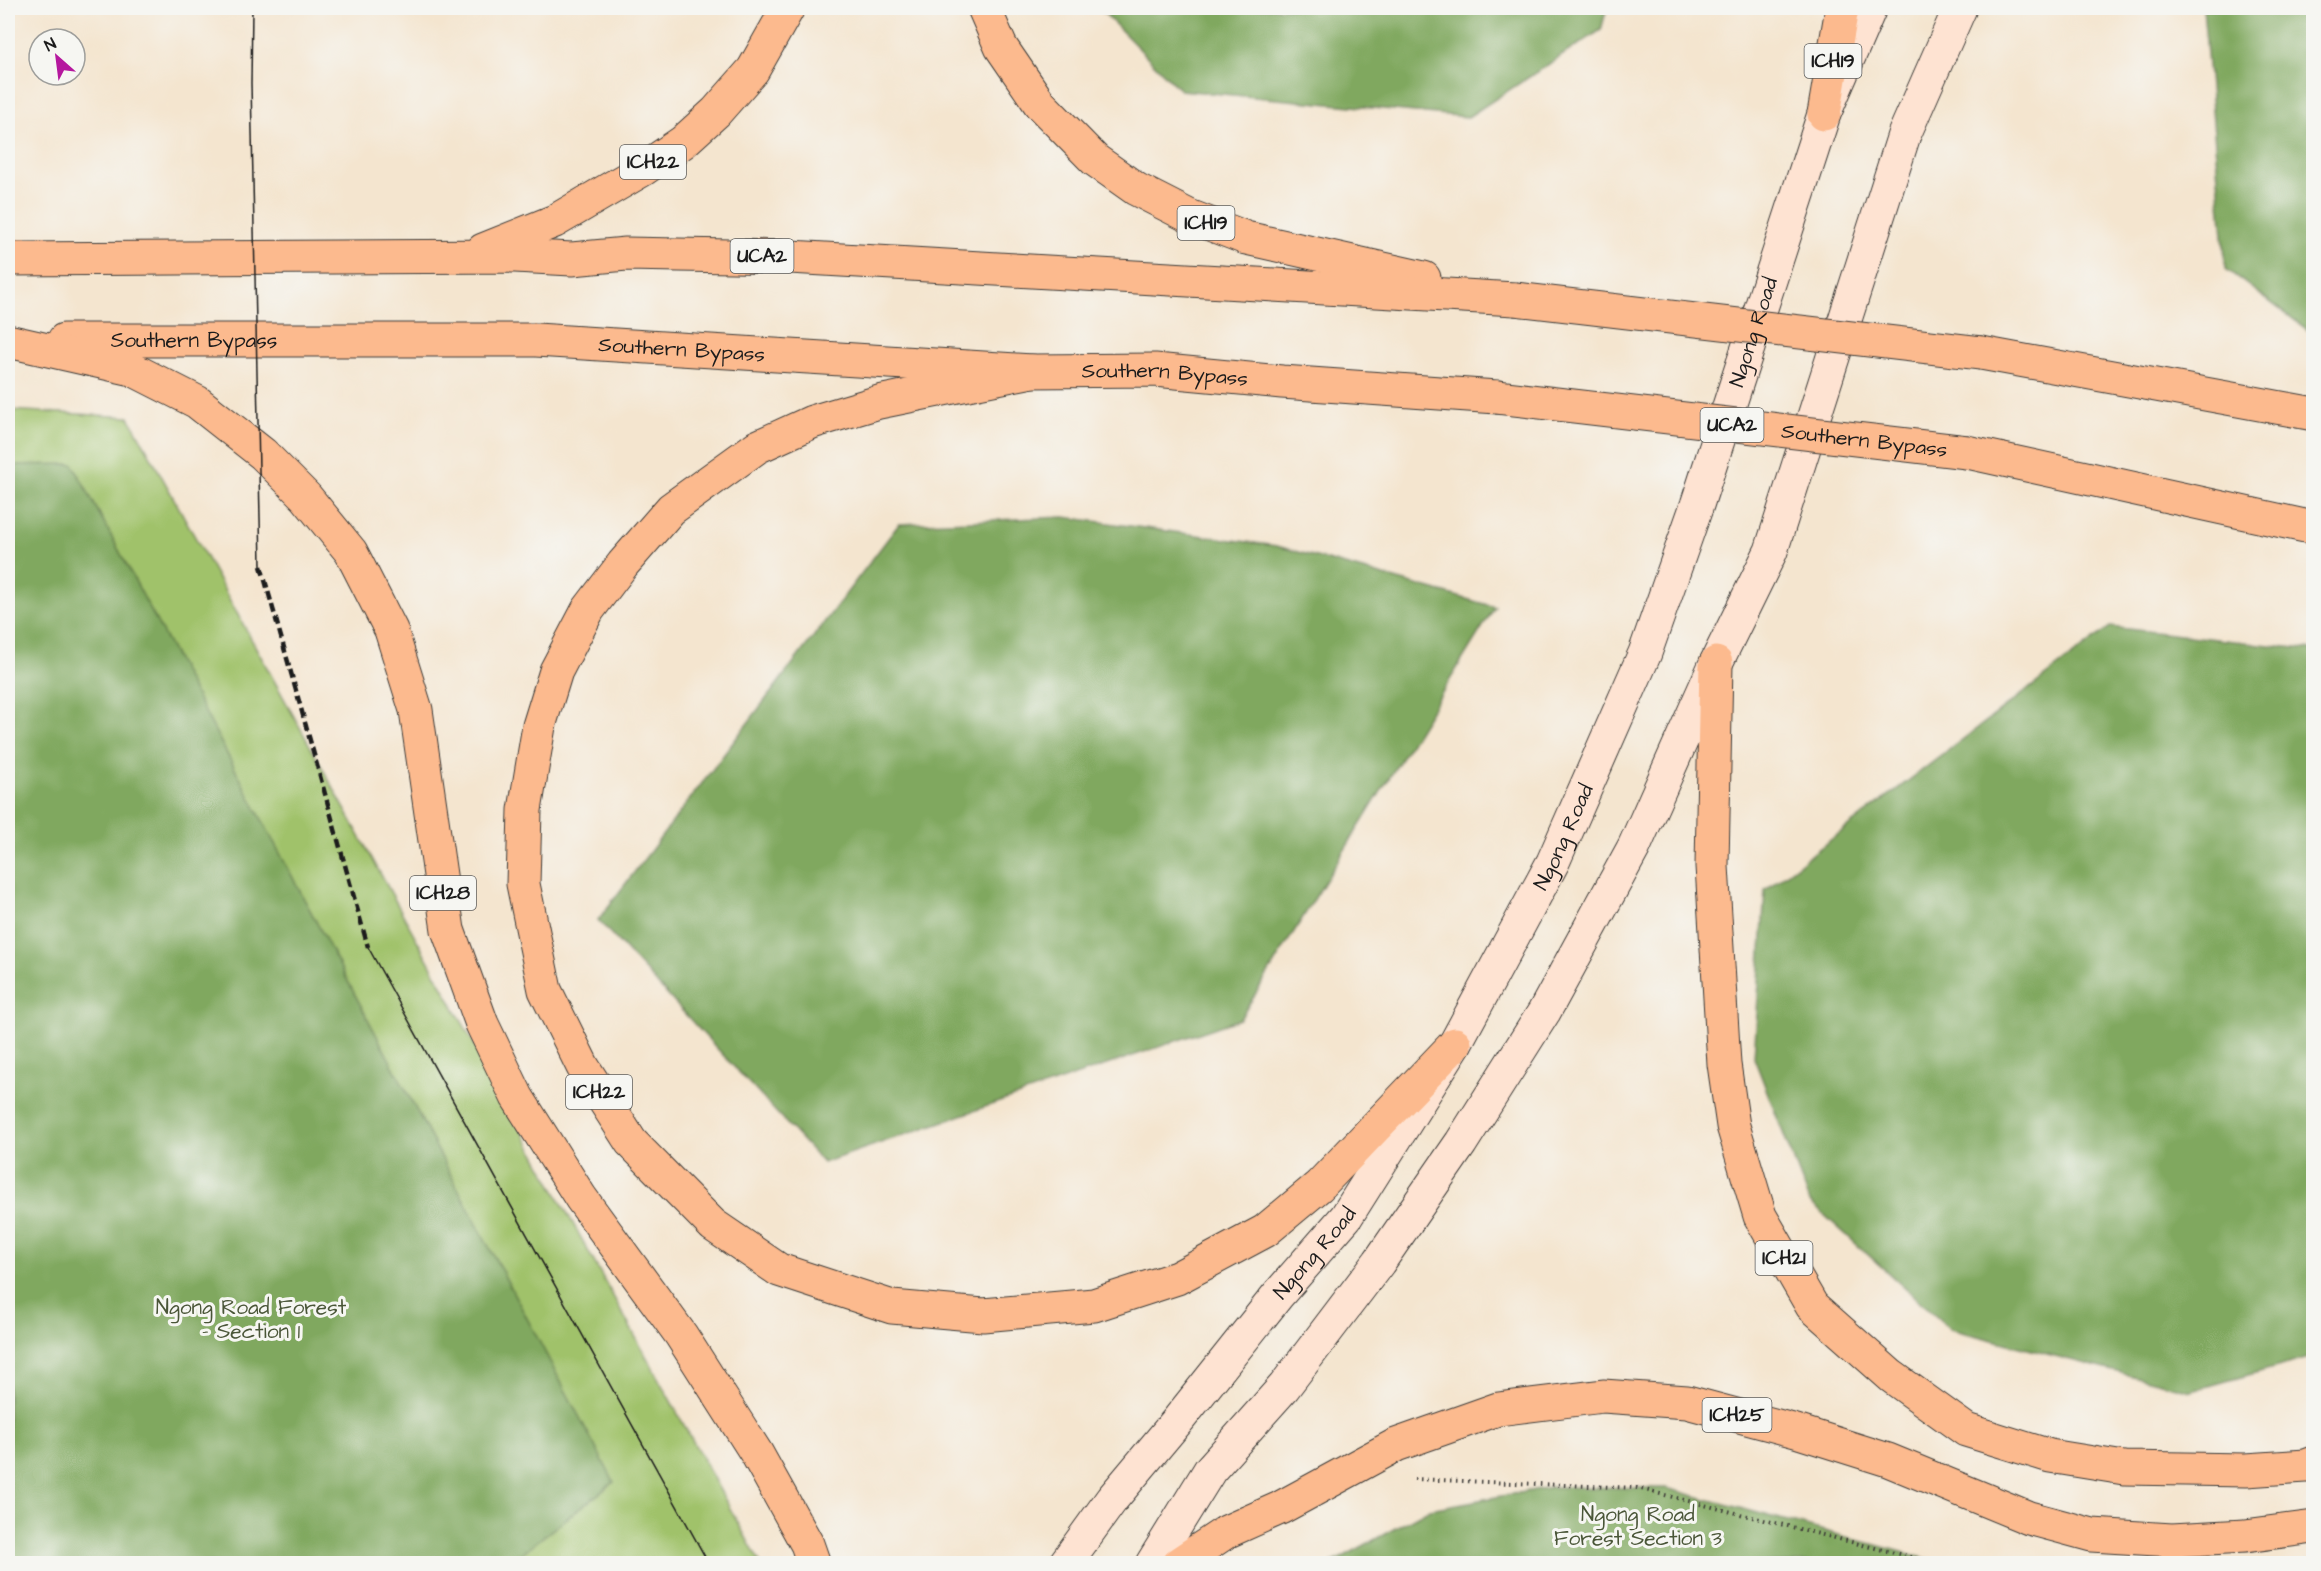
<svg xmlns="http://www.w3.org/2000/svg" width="2321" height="1571" font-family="'Architects Daughter',sans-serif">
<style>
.green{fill:#a0c26b;stroke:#5e6f44;stroke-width:1.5}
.forest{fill:#80a85f;stroke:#4e623e;stroke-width:1.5}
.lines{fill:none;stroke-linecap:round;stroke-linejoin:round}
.secondary-casing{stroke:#3c3a37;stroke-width:35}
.highway-casing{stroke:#3c3a37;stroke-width:35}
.path{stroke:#3c3a37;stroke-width:4;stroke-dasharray:1.5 4.5;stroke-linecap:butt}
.secondary{stroke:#fee3d2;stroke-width:33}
.highway{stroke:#fcba8e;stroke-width:33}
.tram{stroke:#1c1c1c;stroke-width:1.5}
.rail{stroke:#1c1c1c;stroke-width:4.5;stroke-dasharray:9 4.5;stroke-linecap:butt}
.highway-bridge-casing{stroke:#3c3a37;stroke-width:35;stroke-linecap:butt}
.highway-bridge{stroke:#fcba8e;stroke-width:33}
.labels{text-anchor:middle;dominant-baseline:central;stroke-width:6;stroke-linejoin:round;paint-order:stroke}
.shield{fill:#f6f6f2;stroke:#5d5d5c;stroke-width:1.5}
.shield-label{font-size:20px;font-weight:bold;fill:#1c1c1c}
.street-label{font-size:21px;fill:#1c1c1c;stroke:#f6f6f2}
.park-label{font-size:21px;fill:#4a5638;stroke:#f6f6f2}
</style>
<rect width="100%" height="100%" fill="#f6f6f2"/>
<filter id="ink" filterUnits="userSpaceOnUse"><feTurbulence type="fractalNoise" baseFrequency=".0167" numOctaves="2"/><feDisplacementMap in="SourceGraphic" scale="12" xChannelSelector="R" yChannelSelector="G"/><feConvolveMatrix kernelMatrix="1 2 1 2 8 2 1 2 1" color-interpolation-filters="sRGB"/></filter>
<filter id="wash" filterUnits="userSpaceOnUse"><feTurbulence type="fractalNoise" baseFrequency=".008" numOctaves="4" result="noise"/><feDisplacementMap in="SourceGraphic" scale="24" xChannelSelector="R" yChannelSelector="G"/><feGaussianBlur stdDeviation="1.35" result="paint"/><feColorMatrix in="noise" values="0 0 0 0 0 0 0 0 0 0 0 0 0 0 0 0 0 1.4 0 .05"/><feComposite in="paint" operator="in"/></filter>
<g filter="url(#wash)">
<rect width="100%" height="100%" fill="#f4e5cf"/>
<path class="green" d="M8,410L129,417L760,1563H8Z"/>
<path class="forest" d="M1099,8H1607L1601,30L1468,117L1180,90Z
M2203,8H2313V334L2226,269Z
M73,464L614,1482L509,1563H8V465Z
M1064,517L1277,546L1495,607L1240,1019L823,1163L598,920L899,524Z
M2110,627L2313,650V1357L2191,1391L1950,1329L1810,1202L1754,1058L1765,890Z
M1551,1487L1666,1488L1942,1563H1332L1430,1509Z"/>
</g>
<g filter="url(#ink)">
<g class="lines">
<defs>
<g id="secondary">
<path id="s1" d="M1065,1564L1112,1499L1179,1419L1277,1296L1346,1217L1455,1044L1553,862L1645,653L1697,505L1824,114L1870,8"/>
<path d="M1152,1564L1210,1470L1284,1387L1379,1262L1461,1143L1544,1012L1634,847L1716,663L1771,551L1904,135L1960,8"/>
</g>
<g id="highway">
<path d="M984,8L1001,47L1040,104L1095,160L1136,189L1189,216L1246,238L1424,278"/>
<path d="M1824,114L1842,8"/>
<path d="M483,250L555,221L642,170L683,142L716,112L753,70L788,8"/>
<path d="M8,259L515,256L572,259L626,254L790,257L1515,299"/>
<path id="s2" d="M64,340H536L1032,371L1155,370L1282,382L1497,397"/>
<path d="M8,341L132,369L197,402L263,454L306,497L351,552L391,630L416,710L448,930L482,1024L517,1097L581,1198L681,1335L757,1454L807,1544L814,1564"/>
<path d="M1981,353L2314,414"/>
<path d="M1032,371L879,402L812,422L757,447L671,509L623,564L588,610L556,671L539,726L525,810L523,884L545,990L583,1067L631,1142L713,1225L779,1270L892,1307L983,1315L1094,1305L1177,1278L1265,1231L1319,1186L1455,1044"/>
<path d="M1967,452L2314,528"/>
<path d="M1716,663L1712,866L1724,1064L1733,1126L1760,1216L1812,1306L1891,1376L1966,1430L2050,1456L2124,1468L2246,1470L2306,1466L2314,1463"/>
<path d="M1178,1564L1226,1532L1280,1508L1396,1445L1498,1409L1603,1396L1687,1402L1796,1431L1888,1460L2029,1518L2092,1535L2172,1540L2245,1536L2314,1527"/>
</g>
</defs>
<use href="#secondary" class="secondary-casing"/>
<use href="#highway" class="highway-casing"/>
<path class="path" d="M1414,1479L1637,1488L1938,1564"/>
<use href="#secondary" class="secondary"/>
<use href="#highway" class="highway"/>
<path class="tram" d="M252,8L251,83L261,566
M368,947L709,1564"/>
<path class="rail" d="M261,566L368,947"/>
<defs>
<g id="highway-bridge">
<path d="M1515,299L1981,353"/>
<path id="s3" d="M1497,397L1967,452"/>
</g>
</defs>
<use href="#highway-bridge" class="highway-bridge-casing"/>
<use href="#highway-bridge" class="highway-bridge"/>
</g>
</g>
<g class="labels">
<g class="shield">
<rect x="1804.5" y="44" width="57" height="34" rx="4.5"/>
<rect x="620" y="145" width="66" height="34" rx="4.5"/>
<rect x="1177.5" y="206" width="57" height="34" rx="4.5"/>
<rect x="730.5" y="239" width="63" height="34" rx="4.5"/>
<rect x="1700.5" y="408" width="63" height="34" rx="4.5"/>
<rect x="410" y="876" width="66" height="34" rx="4.5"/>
<rect x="566" y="1075" width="66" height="34" rx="4.5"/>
<rect x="1755.5" y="1241" width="57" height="34" rx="4.5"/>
<rect x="1702.5" y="1398" width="69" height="34" rx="4.5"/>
</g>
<g class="shield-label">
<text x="1833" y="61">ICH19</text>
<text x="653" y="162">ICH22</text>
<text x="1206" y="223">ICH19</text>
<text x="762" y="256">UCA2</text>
<text x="1732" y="425">UCA2</text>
<text x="443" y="893">ICH28</text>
<text x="599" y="1092">ICH22</text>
<text x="1784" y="1258">ICH21</text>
<text x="1737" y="1415">ICH25</text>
</g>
<g class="street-label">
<text stroke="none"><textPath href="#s1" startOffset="1425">Ngong Road</textPath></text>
<text stroke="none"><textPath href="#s2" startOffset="130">Southern Bypass</textPath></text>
<text stroke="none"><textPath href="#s2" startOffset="618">Southern Bypass</textPath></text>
<text stroke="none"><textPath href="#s2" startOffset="1102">Southern Bypass</textPath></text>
<text stroke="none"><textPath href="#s3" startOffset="370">Southern Bypass</textPath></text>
<text stroke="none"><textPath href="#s1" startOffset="885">Ngong Road</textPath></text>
<text stroke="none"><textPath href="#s1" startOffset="399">Ngong Road</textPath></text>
</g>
<g class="park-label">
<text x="251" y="1307">Ngong Road Forest<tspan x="251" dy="24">- Section 1</tspan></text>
<text x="1638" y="1514">Ngong Road<tspan x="1638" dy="24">Forest Section 3</tspan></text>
</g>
</g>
<rect width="2321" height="1571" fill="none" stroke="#f6f6f2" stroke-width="30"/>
<g transform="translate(57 57) rotate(332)"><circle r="28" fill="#f6f6f2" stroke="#9f9f9c" stroke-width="1.5"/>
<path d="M0-4.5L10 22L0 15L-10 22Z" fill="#b5179e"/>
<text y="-9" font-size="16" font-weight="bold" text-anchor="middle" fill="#1c1c1c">N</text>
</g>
</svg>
